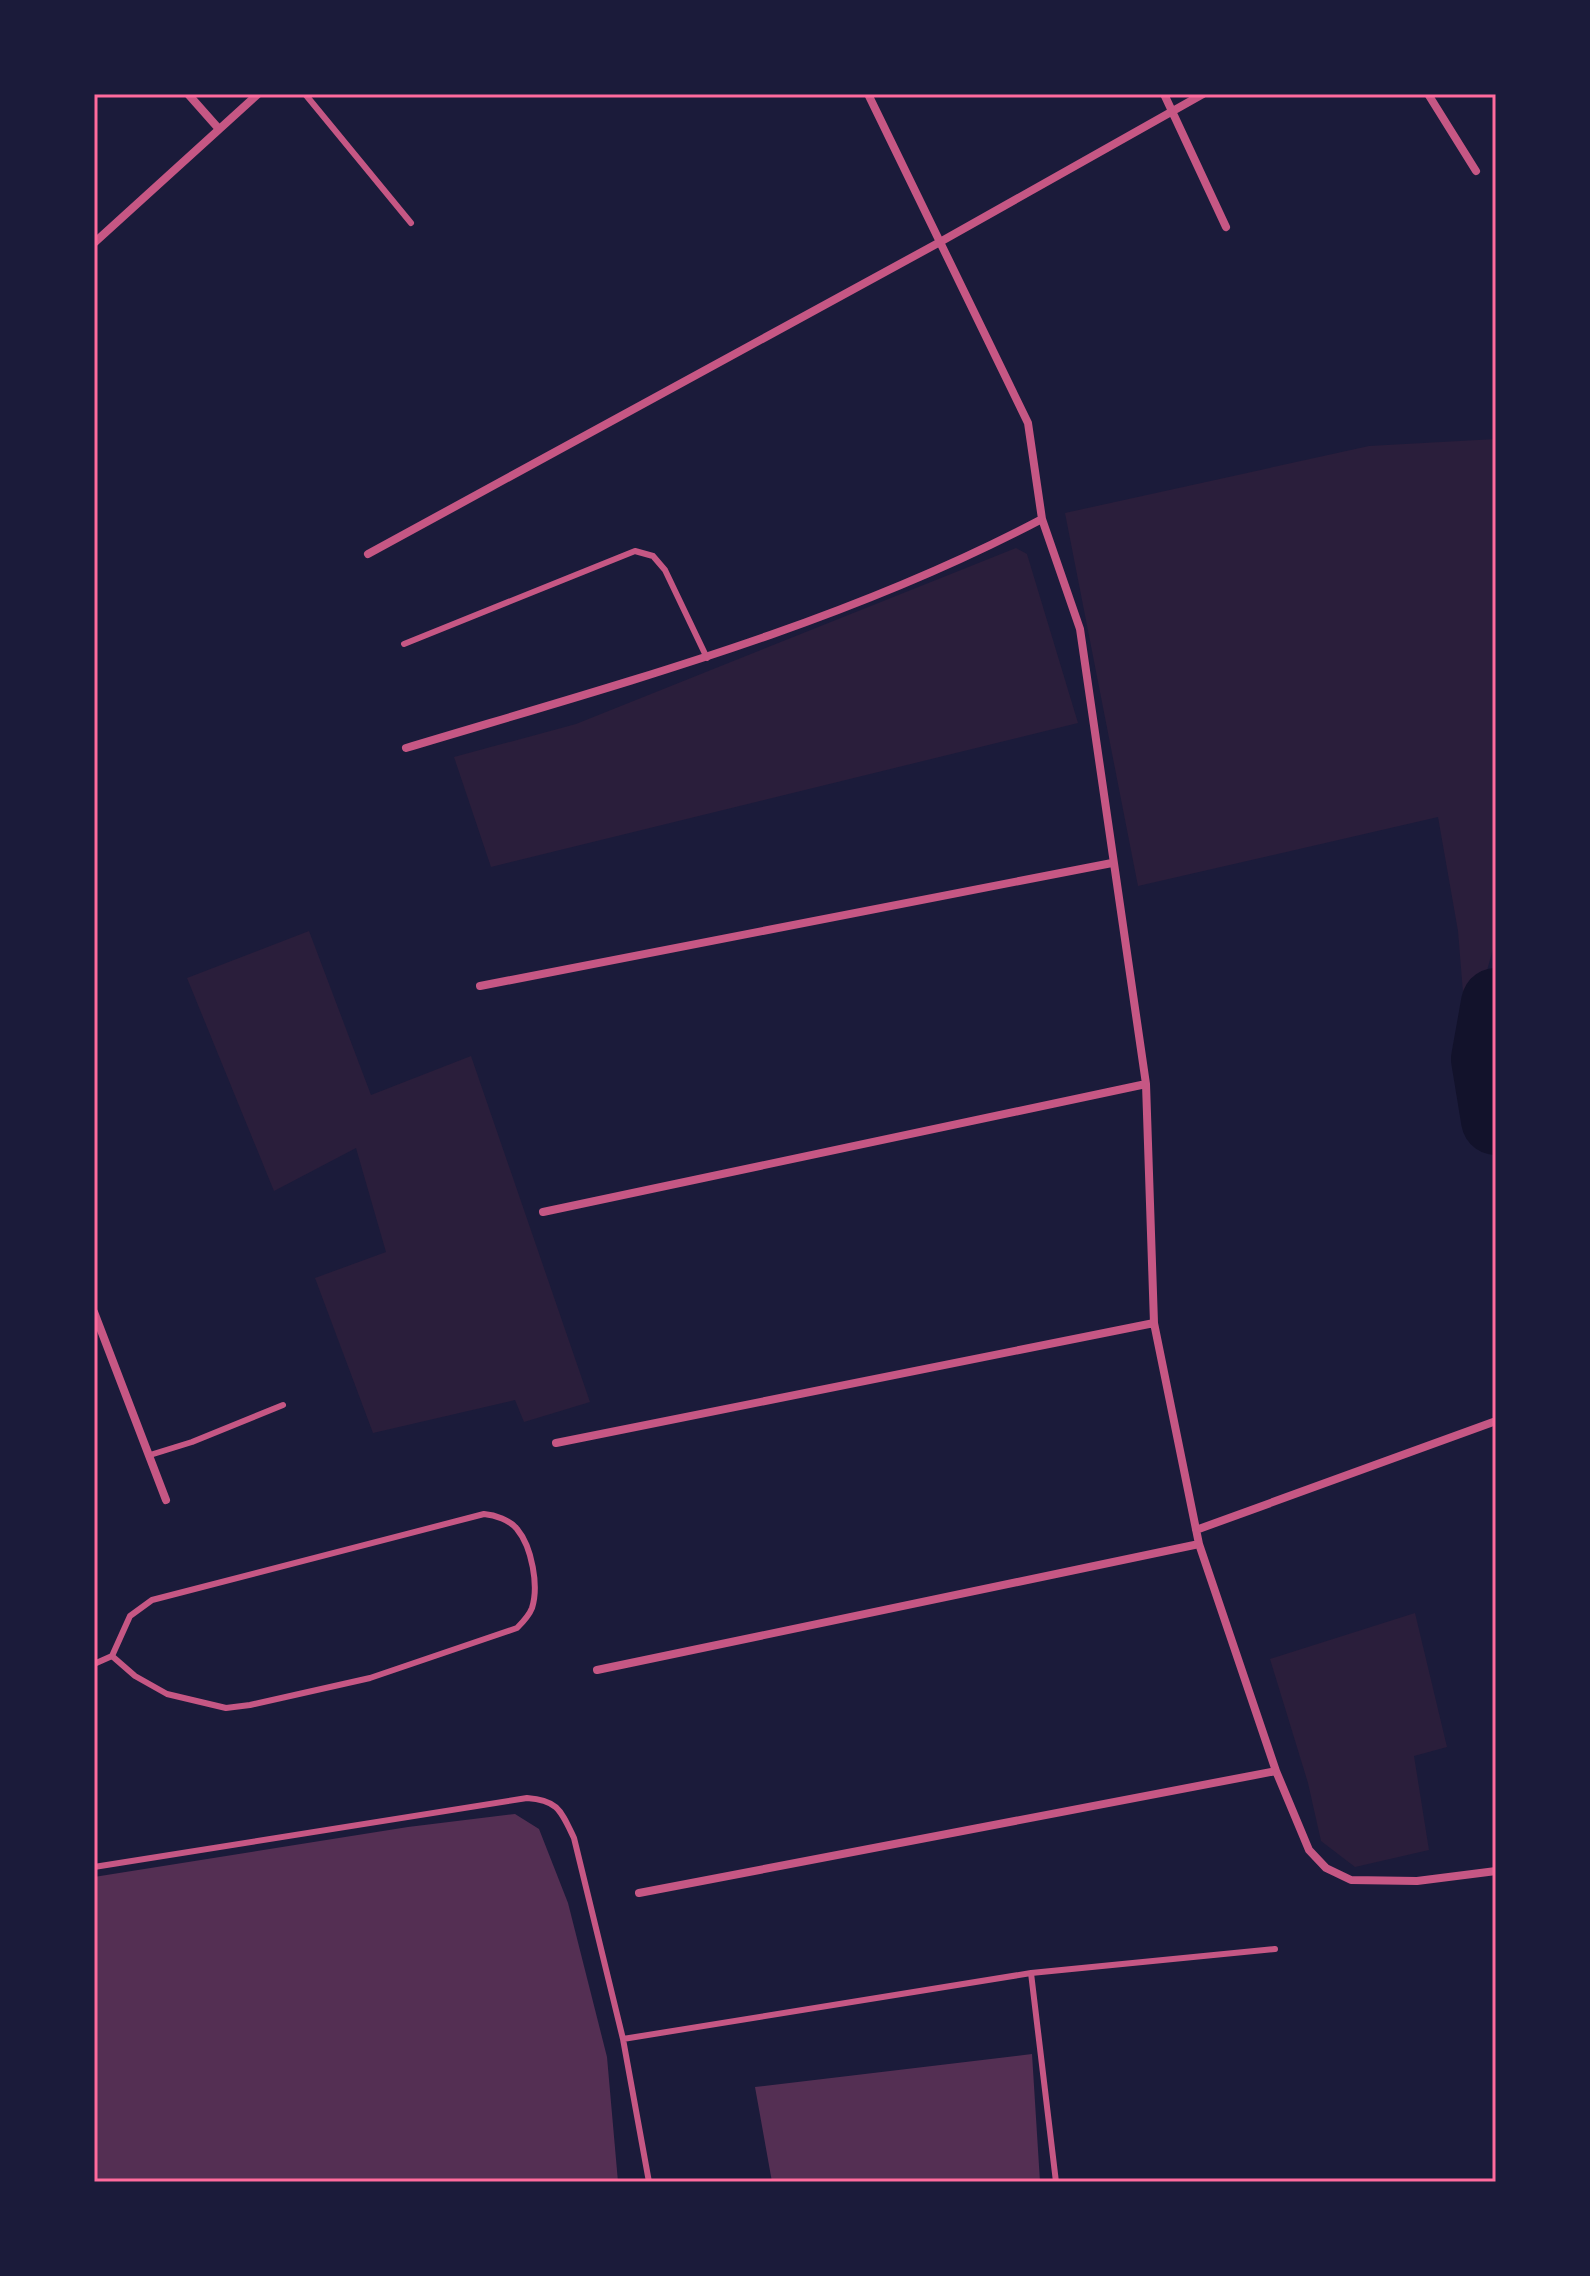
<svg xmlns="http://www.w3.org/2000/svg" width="1590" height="2276" font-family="Inter,sans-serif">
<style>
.green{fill:#2a1e3b}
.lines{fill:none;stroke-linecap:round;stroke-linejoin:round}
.river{stroke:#12122b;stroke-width:70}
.building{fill:#542f53}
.service{stroke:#c65784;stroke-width:6}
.minor{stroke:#c65784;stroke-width:8}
.neatline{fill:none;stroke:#ff6b9d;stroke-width:3}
</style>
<rect width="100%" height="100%" fill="#1b1b3a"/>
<path class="green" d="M1496,439V938L1478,1003L1464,1005L1458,931L1438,817L1138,886L1065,513L1369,446Z
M1016,548L1027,554L1078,723L491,867L454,757L576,724Z
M309,931L371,1095L471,1056L590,1402L524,1422L515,1400L373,1433L315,1278L386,1252L356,1148L274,1191L187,978Z
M1415,1613L1447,1747L1414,1756L1429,1850L1355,1867L1321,1841L1308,1783L1270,1659Z"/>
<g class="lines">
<path class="river" d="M1496,1003L1486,1059L1496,1120"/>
</g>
<path class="building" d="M515,1814L539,1829L568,1903L607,2057L618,2182H94V1877L408,1827Z
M1032,2054L1040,2182H772L755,2087Z"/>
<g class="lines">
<path class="service" d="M305,94L411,223
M404,644L635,551L653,556L665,570L707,658
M150,1455L192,1442L283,1405
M484,1514C495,1515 510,1520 517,1529C532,1547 539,1586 532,1608C529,1616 523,1622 517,1628L370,1678L250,1705L226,1708L167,1694L135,1676L112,1656L130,1616L152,1600Z
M94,1664L112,1656
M94,1867L527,1798C558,1800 561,1811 574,1838L623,2039L649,2182
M1031,1973L1275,1949
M623,2039L1031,1973L1056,2182"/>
<path class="minor" d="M188,94L219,129
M868,94L1028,423L1042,519L1080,629L1146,1084L1154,1323L1199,1544L1276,1771L1309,1850L1326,1868L1351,1880L1417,1881L1496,1871
M1164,94L1226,227
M1428,94L1476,171
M94,243L258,94
M368,554L940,242L1203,94
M406,748C622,683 841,625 1042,519
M480,986L1112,863
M543,1212L1146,1084
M94,1312L166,1500
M556,1443L1154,1323
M1196,1530L1496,1421
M597,1670L1199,1544
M639,1893L1276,1771"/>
</g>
<rect width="1590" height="2276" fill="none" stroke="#1b1b3a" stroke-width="192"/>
<rect x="96" y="96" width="1398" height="2084" class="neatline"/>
</svg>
